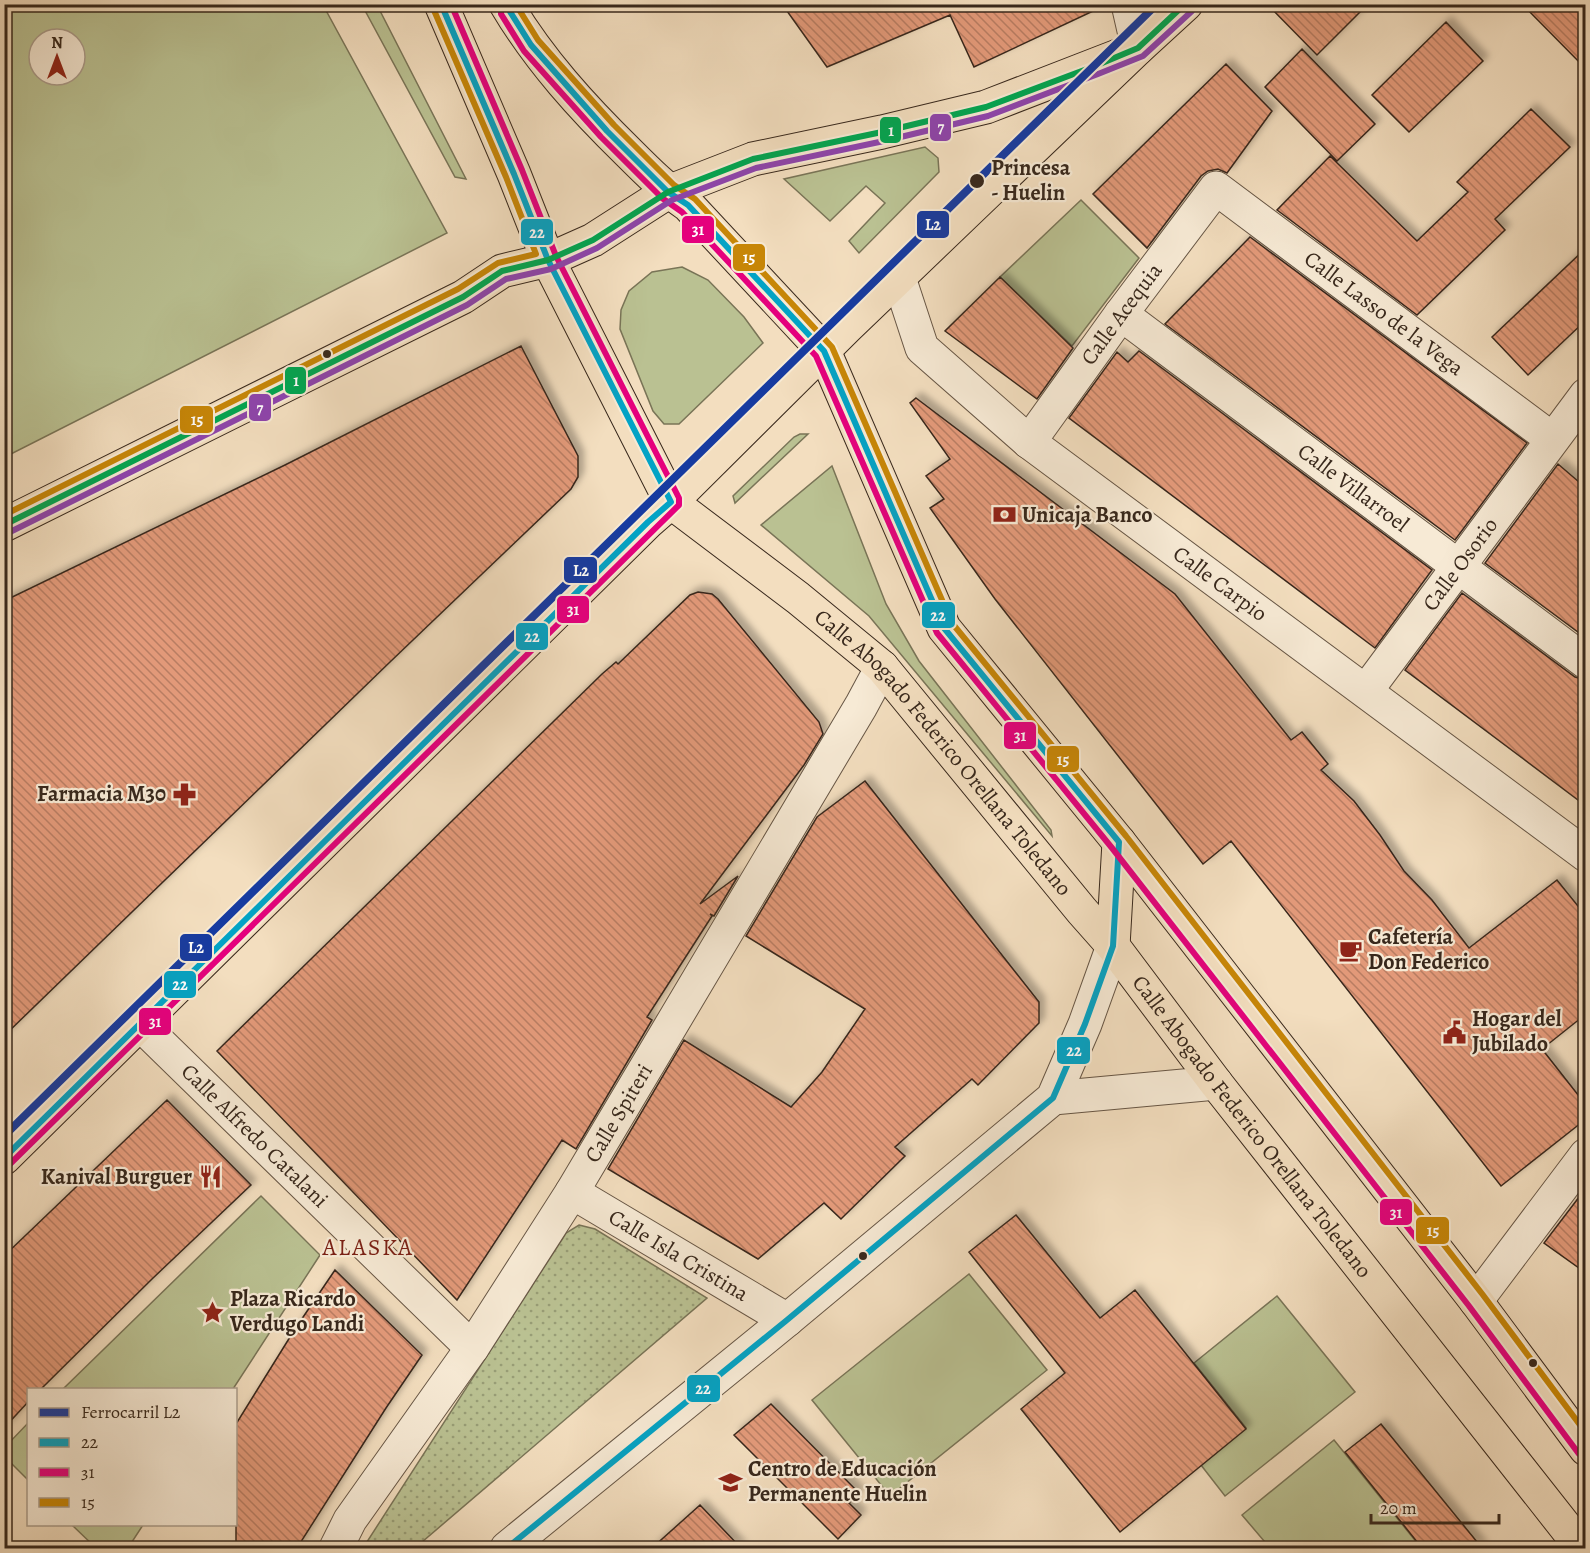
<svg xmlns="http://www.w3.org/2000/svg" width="1590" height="1553" font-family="Alegreya,serif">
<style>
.green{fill:#bac192;stroke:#797457;stroke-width:1.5;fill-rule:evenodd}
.park{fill:url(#park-dots);stroke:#797457;stroke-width:1.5}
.building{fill:url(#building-back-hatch);stroke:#38281c;stroke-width:1.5;filter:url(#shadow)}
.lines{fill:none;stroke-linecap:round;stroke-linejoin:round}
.minor-casing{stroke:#675645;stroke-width:35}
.major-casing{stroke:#38281c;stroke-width:35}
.minor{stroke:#f7ead5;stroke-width:33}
.major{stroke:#f3debf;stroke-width:33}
.bus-1-casing{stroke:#f7ead5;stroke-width:10}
.bus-2-casing{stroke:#f7ead5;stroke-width:10}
.bus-3-casing{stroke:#f7ead5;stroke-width:10}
.bus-4-casing{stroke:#f7ead5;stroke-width:10}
.bus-5-casing{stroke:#f7ead5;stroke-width:10}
.bus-1{stroke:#03a3c5;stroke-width:6}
.bus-2{stroke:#e5007d;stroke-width:6}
.bus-3{stroke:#c78607;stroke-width:6}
.bus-4{stroke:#00a651;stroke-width:6}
.bus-5{stroke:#8e44ad;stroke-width:6}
.rail-1-casing{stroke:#f7ead5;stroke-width:12}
.rail-1{stroke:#173ba0;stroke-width:8}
.stop-dot{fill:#38281c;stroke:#f7ead5;stroke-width:2}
.labels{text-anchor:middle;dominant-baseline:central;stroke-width:4.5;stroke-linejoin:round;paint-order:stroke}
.stop-label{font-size:22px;font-weight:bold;fill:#38281c;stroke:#f7ead5;text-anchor:start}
.street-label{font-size:22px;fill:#38281c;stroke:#f7ead5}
.poi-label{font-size:22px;font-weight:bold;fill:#38281c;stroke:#f7ead5;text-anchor:start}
.neighbourhood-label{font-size:24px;letter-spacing:1.5px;fill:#7a1f14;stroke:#f7ead5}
.line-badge{stroke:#f7ead5;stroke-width:2}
.badge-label{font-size:16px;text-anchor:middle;font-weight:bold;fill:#fff}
</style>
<defs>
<pattern id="park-dots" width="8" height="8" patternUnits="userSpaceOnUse" patternTransform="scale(1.5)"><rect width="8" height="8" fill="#bac192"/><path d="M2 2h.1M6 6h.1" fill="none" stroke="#989d76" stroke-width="1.8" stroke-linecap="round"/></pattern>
<pattern id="building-back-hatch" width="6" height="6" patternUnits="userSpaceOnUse" patternTransform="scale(1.5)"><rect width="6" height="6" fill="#e29979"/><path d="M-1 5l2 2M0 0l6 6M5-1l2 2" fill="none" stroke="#b87d62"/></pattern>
<filter id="shadow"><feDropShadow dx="5.5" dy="-5.5" stdDeviation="3" flood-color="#0004"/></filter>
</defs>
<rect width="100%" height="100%" fill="#f3debf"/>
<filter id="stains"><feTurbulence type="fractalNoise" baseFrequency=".00333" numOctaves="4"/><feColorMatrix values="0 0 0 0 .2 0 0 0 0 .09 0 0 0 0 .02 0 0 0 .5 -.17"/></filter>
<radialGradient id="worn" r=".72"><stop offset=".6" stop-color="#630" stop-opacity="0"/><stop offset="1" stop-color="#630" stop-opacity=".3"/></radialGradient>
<path class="green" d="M5,4L323,5L447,233L5,457ZM39,39H75V75H39Z
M362,5H377L466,179L455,177Z
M925,147L938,158L939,172L859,253L849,241L885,203L866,186L830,221L784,179Z
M1081,200L1139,258L1072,346L1000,277Z
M682,267L708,280L744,317L763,343L679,424H664L653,411L620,329L621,310L629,291L652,272Z
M800,434H808L735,503L733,496L794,437Z
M832,466L886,604L919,661L1051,830L1052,836L869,616L761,525Z
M261,1196L320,1255L233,1389H63Z
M969,1274L1047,1370L890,1496L812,1400Z
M1277,1296L1355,1392L1225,1496L1201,1465L1246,1428L1194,1363Z
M28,1423V1480L4,1456L5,1447Z
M1334,1440L1418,1544L1412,1548H1270L1242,1515Z
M72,1525H143L128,1548H96Z"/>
<path class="park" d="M579,1225L595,1229L707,1298L415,1548H363L563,1238L566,1233Z"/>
<path class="building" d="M782,4H1108L974,67L950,15L827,67Z
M1267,4H1368L1317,55Z
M1522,4H1586V69Z
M1446,22L1483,61L1409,132L1372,95Z
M1302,49L1375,124L1337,161L1265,87Z
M1226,64L1272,111L1227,173L1218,169L1208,171L1201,176L1147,248L1093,194Z
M1531,109L1570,147L1495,219L1505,230L1417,315L1277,210L1330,156L1417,241L1468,192L1457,182Z
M1250,237L1527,443L1455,540L1165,324Z
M1586,248V320L1528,375L1492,337Z
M1000,277L1073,348L1037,399L945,331Z
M521,346L578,456V477L571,489L390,662L4,1036V601L285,465Z
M1139,351L1432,570L1375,648L1069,418L1117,352L1128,362Z
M916,398L1175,594L1291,740L1302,732L1328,764L1321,770L1354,801L1380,835L1404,871L1432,900L1469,948L1557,880L1586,916V1014L1542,1049L1586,1105V1119L1501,1186L1231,841L1203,864L995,599L930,508L944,499L926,476L950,459L910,403Z
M1558,464L1586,488V638L1485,563Z
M698,592L712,594L718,599L819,722L823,734L804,765L700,904L738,876L714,916L710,914L712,916L647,1017L652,1020L576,1149L562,1140L457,1300L217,1051L602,674L616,662L618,664L690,595Z
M1462,593L1575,677L1586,680V806L1405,670Z
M865,781L1039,1002V1023L978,1085L972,1079L895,1147L905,1156L841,1219L824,1203L758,1259L608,1169L684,1040L791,1107L822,1072L865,1009L746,936L817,817Z
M167,1100L251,1185L152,1279L41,1389H28V1402L4,1428V1256Z
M1586,1188V1273L1544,1243Z
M1016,1215L1100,1318L1135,1290L1246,1429L1120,1532L1021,1409L1065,1373L969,1252Z
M335,1270L422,1355L386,1408L297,1548H236V1424L295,1329Z
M771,1404L859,1493L849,1503L861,1515L838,1539L734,1435Z
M1381,1424L1482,1548H1422L1345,1452Z
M700,1505L741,1548H652Z"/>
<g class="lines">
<defs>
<g id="minor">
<path d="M1128,4L1138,48"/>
<path id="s1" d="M899,278L922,348L1029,442L1586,855"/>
<path id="s2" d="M1121,314L1586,662"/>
<path id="s3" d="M1029,442L1121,314L1216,188L1552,439"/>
<path id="s4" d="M1366,691L1586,395"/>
<path id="s5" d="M140,1024L472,1348"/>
<path d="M1053,1098L1216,1083"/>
<path id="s6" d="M572,1192L787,1320"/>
<path d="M1476,1301L1586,1155"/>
<path id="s7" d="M336,1548L350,1520L472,1348L572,1192L861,706L882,667"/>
<path d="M507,1548L787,1320L1053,1098L1085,1024L1113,946"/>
</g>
<g id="major">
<path id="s8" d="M441,4L514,174L548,260L671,502L798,598L882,667L1082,911L1113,946L1216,1083L1582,1548"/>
<path d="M506,4C539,60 583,108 629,153C648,172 666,190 688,205L824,351L944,628L1119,842L1476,1301L1586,1449"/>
<path d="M4,525L463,297L502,271L548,260L593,240L668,192L753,159L882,132L986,107L1123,54"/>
<path d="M1113,946L1119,842"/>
<path d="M4,1158L648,522L671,502L847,327L1138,48L1186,4"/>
</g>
</defs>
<use href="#minor" class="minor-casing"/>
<use href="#major" class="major-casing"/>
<use href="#minor" class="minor"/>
<use href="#major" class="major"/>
<defs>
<path id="bus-1" d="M4,1158L648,522L671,502L548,260L514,174L441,4
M507,1548L787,1320L1053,1098L1085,1024L1113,946L1119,842L944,628L824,351L688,205L668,192L607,131L531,45L509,10L510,4"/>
<path id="bus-2" d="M501,4V14L524,51L601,137L662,198L682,212L816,356L937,633L1112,848L1469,1306L1579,1454
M10,1164L679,505V498L556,256L522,170L451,4"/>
<path id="bus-3" d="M519,5L518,8L538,40L614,125L674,185L695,199L832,347L952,623L1126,836L1483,1295L1586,1433
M4,515L458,289L498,263L536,254L506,177L433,8"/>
<path id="bus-4" d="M4,525L463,297L502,271L548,260L593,240L668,192L753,159L882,132L986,107L1095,66L1138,48L1185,4"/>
<path id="bus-5" d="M8,533L467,305L506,279L551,269L597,248L672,200L756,168L884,141L988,116L1098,74L1143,56L1192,11"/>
</defs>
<use href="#bus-1" class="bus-1-casing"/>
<use href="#bus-2" class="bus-2-casing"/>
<use href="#bus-3" class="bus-3-casing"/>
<use href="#bus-4" class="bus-4-casing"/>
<use href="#bus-5" class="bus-5-casing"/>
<use href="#bus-1" class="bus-1"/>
<use href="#bus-2" class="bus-2"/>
<use href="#bus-3" class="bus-3"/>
<use href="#bus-4" class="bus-4"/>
<use href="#bus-5" class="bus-5"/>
<defs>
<path id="rail-1" d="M4,1136L1157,4"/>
</defs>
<use href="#rail-1" class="rail-1-casing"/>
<use href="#rail-1" class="rail-1"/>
</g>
<defs>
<symbol id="bank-bare" viewBox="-9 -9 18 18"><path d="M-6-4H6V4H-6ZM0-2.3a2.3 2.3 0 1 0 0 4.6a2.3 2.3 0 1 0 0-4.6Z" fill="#8f2418" stroke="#f7ead5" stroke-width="2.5" paint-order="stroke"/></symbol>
<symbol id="pharmacy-bare" viewBox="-9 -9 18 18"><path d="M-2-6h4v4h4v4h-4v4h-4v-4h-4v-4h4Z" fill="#8f2418" stroke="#f7ead5" stroke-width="2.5" paint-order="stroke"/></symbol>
<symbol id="cafe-bare" viewBox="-9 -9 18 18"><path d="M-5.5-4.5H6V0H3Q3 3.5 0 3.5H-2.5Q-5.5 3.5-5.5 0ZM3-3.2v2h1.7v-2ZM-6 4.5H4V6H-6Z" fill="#8f2418" stroke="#f7ead5" stroke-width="2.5" paint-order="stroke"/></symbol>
<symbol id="civic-bare" viewBox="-9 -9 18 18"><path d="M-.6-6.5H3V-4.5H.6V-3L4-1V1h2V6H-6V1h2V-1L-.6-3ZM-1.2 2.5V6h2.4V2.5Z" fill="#8f2418" stroke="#f7ead5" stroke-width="2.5" paint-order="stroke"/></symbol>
<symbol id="restaurant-bare" viewBox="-9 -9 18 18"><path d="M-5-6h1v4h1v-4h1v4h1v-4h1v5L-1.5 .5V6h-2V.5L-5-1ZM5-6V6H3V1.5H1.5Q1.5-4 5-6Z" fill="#8f2418" stroke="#f7ead5" stroke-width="2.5" paint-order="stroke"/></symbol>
<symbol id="sight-bare" viewBox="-9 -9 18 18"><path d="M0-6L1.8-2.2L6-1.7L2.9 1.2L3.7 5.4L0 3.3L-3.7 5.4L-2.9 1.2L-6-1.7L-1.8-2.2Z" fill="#8f2418" stroke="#f7ead5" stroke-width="2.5" paint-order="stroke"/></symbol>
<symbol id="university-bare" viewBox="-9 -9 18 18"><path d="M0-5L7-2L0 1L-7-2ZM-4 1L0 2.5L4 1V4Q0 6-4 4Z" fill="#8f2418" stroke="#f7ead5" stroke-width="2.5" paint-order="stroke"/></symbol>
</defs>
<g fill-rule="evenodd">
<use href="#bank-bare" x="988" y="498" width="33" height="33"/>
<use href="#pharmacy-bare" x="168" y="778" width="33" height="33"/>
<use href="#cafe-bare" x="1334" y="934" width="33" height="33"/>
<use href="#civic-bare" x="1438" y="1016" width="33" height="33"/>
<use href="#restaurant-bare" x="194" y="1160" width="33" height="33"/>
<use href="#sight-bare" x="196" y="1296" width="33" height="33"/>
<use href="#university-bare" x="714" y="1466" width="33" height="33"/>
</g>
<g class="stop-dot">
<circle cx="977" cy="181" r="8"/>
<circle cx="327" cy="354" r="5"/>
<circle cx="863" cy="1256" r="5"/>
<circle cx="1533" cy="1363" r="5"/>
</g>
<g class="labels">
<g class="stop-label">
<text x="991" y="168">Princesa<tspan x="991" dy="25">- Huelin</tspan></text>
</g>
<g class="street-label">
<text stroke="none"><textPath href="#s3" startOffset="525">Calle Lasso de la Vega</textPath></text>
<text stroke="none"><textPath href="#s3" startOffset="158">Calle Acequia</textPath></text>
<text stroke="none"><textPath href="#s2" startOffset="290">Calle Villarroel</textPath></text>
<text stroke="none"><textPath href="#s4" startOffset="158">Calle Osorio</textPath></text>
<text stroke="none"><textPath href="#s1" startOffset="454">Calle Carpio</textPath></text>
<text stroke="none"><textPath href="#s8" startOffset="921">Calle Abogado Federico Orellana Toledano</textPath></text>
<text stroke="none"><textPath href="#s7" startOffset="519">Calle Spiteri</textPath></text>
<text stroke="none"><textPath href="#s8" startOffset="1407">Calle Abogado Federico Orellana Toledano</textPath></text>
<text stroke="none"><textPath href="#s5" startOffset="160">Calle Alfredo Catalani</textPath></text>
<text stroke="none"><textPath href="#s6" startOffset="124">Calle Isla Cristina</textPath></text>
</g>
<g class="poi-label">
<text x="1022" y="515">Unicaja Banco</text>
<text x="166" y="794" text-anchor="end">Farmacia M30</text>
<text x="1368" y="937">Cafetería<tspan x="1368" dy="25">Don Federico</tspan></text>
<text x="1472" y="1019">Hogar del<tspan x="1472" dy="25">Jubilado</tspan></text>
<text x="192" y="1177" text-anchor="end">Kanival Burguer</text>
<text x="230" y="1299">Plaza Ricardo<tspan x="230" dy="25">Verdugo Landi</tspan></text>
<text x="748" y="1469">Centro de Educación<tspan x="748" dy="25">Permanente Huelin</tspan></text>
</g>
<g class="neighbourhood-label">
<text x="368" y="1247">ALASKA</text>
</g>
</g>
<g class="line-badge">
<rect x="929" y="113" width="23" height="29" rx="6" fill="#8e44ad"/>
<rect x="879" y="116" width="23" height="28" rx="6" fill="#00a651"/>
<rect x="916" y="210" width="34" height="29" rx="6" fill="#173ba0"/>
<rect x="681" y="215" width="34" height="29" rx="6" fill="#e5007d"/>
<rect x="520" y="218" width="34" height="28" rx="6" fill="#03a3c5"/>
<rect x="732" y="243" width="34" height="29" rx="6" fill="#c78607"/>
<rect x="284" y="366" width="23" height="29" rx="6" fill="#00a651"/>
<rect x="248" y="393" width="24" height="29" rx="6" fill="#8e44ad"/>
<rect x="179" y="405" width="35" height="29" rx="6" fill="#c78607"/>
<rect x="563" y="556" width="35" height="28" rx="6" fill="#173ba0"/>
<rect x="556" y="595" width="34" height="29" rx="6" fill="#e5007d"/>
<rect x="921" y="601" width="35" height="28" rx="6" fill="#03a3c5"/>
<rect x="515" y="622" width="34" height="29" rx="6" fill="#03a3c5"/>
<rect x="1003" y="721" width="34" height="29" rx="6" fill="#e5007d"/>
<rect x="1046" y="745" width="34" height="28" rx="6" fill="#c78607"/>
<rect x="179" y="933" width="34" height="29" rx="6" fill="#173ba0"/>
<rect x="163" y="970" width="34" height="29" rx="6" fill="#03a3c5"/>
<rect x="138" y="1007" width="34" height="29" rx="6" fill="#e5007d"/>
<rect x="1056" y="1036" width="35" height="29" rx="6" fill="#03a3c5"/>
<rect x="1379" y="1198" width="34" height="28" rx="6" fill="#e5007d"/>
<rect x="1415" y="1216" width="35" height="29" rx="6" fill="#c78607"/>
<rect x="686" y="1374" width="35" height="29" rx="6" fill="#03a3c5"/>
</g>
<g class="badge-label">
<text x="941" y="133">7</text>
<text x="891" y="136">1</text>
<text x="933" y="230">L2</text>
<text x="698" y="235">31</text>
<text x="537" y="238">22</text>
<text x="749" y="263">15</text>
<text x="296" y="386">1</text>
<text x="260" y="414">7</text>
<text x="197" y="425">15</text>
<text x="581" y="576">L2</text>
<text x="573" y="615">31</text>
<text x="938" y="621">22</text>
<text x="532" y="642">22</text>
<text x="1020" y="741">31</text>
<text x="1063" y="765">15</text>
<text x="196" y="953">L2</text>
<text x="180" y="990">22</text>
<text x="155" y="1027">31</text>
<text x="1074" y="1056">22</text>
<text x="1396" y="1218">31</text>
<text x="1433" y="1236">15</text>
<text x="703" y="1394">22</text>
</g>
<rect width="1590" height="1553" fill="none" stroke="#f3debf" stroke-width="24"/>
<rect x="6" y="6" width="1578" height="1541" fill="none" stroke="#38281c" stroke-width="3"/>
<rect x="12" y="12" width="1566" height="1529" fill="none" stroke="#38281c" stroke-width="1.5"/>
<rect x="27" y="1388" width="210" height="138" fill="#f7ead5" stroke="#ab9c8b" stroke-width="1.5"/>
<rect x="39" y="1408" width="30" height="9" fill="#173ba0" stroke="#ab9c8b" stroke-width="1.5"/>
<text x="81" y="1418" font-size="18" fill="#38281c">Ferrocarril L2</text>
<rect x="39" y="1438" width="30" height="9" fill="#03a3c5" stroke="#ab9c8b" stroke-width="1.5"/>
<text x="81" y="1448" font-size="18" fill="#38281c">22</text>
<rect x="39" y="1468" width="30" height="9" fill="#e5007d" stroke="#ab9c8b" stroke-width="1.5"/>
<text x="81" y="1478" font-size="18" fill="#38281c">31</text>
<rect x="39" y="1498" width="30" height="9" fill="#c78607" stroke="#ab9c8b" stroke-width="1.5"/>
<text x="81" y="1508" font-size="18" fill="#38281c">15</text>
<g transform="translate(57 57)"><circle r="28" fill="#f7ead5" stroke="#ab9c8b" stroke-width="1.5"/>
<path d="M0-4.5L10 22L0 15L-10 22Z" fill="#8f2418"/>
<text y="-9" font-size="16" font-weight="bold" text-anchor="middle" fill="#38281c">N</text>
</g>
<path d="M1371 1514v9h128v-9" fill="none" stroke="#38281c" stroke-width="3"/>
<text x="1380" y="1514" font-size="18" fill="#38281c" stroke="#f7ead5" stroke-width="4.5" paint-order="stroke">20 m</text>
<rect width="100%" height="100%" filter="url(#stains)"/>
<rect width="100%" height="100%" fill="url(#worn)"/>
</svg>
